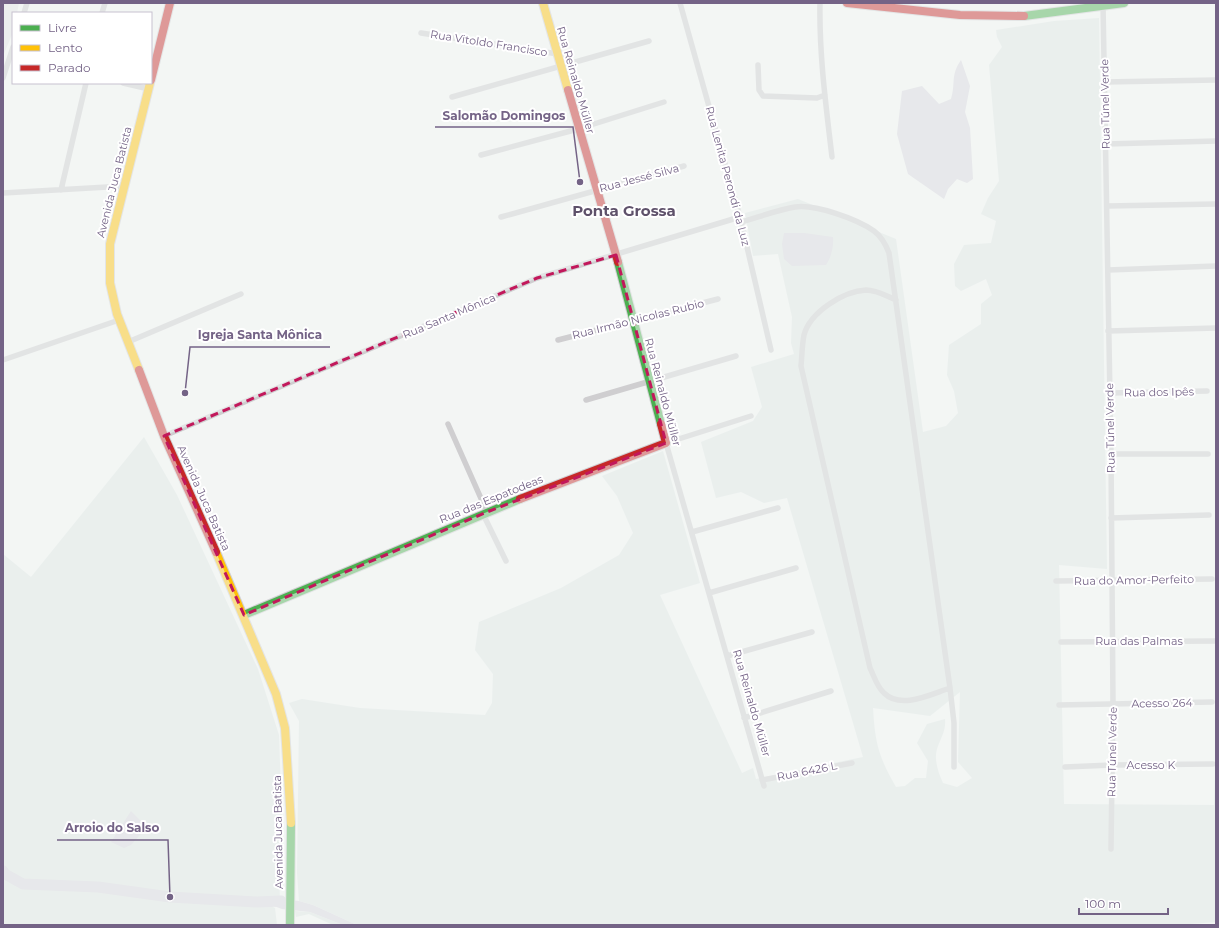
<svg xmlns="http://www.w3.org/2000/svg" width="1219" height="928" font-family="Montserrat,sans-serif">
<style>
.built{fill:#e4e5e6}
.green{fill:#e0e7e5;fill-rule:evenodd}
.water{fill:#d9d7df}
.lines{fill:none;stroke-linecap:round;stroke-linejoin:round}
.river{stroke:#d9d7df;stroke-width:11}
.fast-casing{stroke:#d1d0d3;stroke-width:10}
.slow-casing{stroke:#d1d0d3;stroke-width:10}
.jam-casing{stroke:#d1d0d3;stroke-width:10}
.street{stroke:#cfced0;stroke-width:5.5}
.fast{stroke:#4caf50;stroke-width:8}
.slow{stroke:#ffc107;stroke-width:8}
.jam{stroke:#c62828;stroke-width:8}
.marked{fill:none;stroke:#c2185b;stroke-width:3;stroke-dasharray:8 5;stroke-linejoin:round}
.labels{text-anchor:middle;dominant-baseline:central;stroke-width:4;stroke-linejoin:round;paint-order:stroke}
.street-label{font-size:11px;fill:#746386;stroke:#fff}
.district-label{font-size:15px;font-weight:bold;fill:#5e516a;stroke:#fff}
.leader{fill:none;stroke:#746386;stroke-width:1.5}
.callout-dot{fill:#746386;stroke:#fff;stroke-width:1.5}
.callout-label{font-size:12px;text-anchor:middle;font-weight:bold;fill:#746386;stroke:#fff;stroke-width:4;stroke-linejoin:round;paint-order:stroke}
</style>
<rect width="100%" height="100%" fill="#f3f5f4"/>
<path class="built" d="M3,3H19L17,13H13V32L3,56Z"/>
<path class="green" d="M1099,18L1107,569L1059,565L1064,804L1214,805L1216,745V922L1178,925H357L313,905L299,901L297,873L299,721L289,703L302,699L360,708L485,715L492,703L493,674L475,650L479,622L561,588L619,555L633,533L617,496L602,476L663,451L700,583L660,595L742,773L753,768L756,779L863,757L787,498L764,503L741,492L716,498L701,442L753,421L762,407L751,367L794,354L791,343L792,317L778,254L753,256L745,213L798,199L896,239L923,432L946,426L958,413L954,391L947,375L949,345L981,324V304L992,295L986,279L961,291L955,286L954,264L964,245L991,243L996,221L981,214L988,198L999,181L989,65L1002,47L997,37L996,30L1054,21ZM960,692L958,762L972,778L957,787L943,783C938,772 933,758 938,746C942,736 946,730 945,719L927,724L917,743L928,761L926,778H915L905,786L896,787C878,756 875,742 873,708L930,716Z
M144,437L177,495L258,669L279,735L283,849L279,878L280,899L270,898L266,903L275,908L277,925H3V554L31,577Z
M295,911L310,912L343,925H333L309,914L296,917Z"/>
<path class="water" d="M961,60L970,86L965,112L970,128L973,179L967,183L957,179L948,189L944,199L908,174L897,134L902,91L922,86L939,104L951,99C956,83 950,76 961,60Z
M784,233H804L833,237C834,246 831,258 826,265L792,266L784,259L782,244Z
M131,811L147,827L131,845L124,848L111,842Z
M270,898L299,901L313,905L357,925H343L310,912L282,909L266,903Z"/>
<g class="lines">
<path class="river" d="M3,871L5,874L23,884L98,887L170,897L257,902L281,901"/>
<defs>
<path id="fast" d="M1024,16L1124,3
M618,262L661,424
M244,615L520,499
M290,925L291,823"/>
<path id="slow" d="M543,3L568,90
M139,370L117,314L110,283V244L150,83
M216,552L276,694L285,728L291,823"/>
<path id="jam" d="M847,3L960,15L1024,16
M151,80L170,3
M568,90L618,262
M139,370L164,436L216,552
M520,499L666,443L661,424"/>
</defs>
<use href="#fast" class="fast-casing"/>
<use href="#slow" class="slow-casing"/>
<use href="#jam" class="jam-casing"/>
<path class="street" d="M680,3L740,217L771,350
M820,3C819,54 826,106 832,157
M1103,4L1111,454L1113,703L1111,849
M24,13L27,3
M102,13L105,3
M421,33L558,54
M758,65L759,90L763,96L817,98L825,95
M3,78L13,47
M1104,82L1216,80
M123,83L149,89
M452,97L649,41
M1106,144L1216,141
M481,155L578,129L664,102
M61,190L86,83
M3,193L125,186
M1107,206L1216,204
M501,217L684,166
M741,222C759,217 777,210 795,207C815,204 857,219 874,231C882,237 886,245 889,253L950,688L954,723V767
M1108,270L1216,266
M896,300C886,296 877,290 866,290C844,291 810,312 804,335C802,345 802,356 801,366L870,668C874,676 877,687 884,693C901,710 931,694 950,688
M1108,331L1216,328
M558,340L718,299
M128,342L241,294
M3,360L119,320
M1110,393L1207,391
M586,400L736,356
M751,416L666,443L764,786
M448,424L487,512
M164,436L537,278L740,217
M1111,454H1208
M483,514L506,561
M1111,518L1209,515
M692,532L778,508
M1056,581L1212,579
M709,593L796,568
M1061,642L1216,641
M727,656L812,632
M1059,705L1212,702
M744,718L831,691
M1065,767L1112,765L1213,764
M762,780L852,763"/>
<use href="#fast" class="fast"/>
<use href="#slow" class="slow"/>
<use href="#jam" class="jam"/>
</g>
<path d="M0 0H1219V928H0ZM616,255L666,443L487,512L244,615L164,436L537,278Z" fill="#f3f5f4" fill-opacity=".55" fill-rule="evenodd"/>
<path class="marked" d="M616,255L666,443L487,512L244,615L164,436L537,278Z"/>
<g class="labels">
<g class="street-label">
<text transform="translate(489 43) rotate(9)">Rua Vitoldo Francisco</text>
<text transform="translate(576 80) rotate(74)">Rua Reinaldo Müller</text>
<text transform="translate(1105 104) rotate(-91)">Rua Túnel Verde</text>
<text transform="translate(728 176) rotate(75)">Rua Lenita Perondi da Luz</text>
<text transform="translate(639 178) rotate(-15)">Rua Jessé Silva</text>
<text transform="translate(114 182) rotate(-76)">Avenida Juca Batista</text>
<text transform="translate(449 316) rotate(-23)">Rua Santa Mônica</text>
<text transform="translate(638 319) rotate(-14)">Rua Irmão Nicolas Rubio</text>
<text transform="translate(663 392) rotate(75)">Rua Reinaldo Müller</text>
<text transform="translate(1159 392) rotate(-1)">Rua dos Ipês</text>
<text transform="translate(1110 428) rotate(-91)">Rua Túnel Verde</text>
<text transform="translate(204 498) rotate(66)">Avenida Juca Batista</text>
<text transform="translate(491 499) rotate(-22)">Rua das Espatodeas</text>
<text transform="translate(1134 580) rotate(-1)">Rua do Amor-Perfeito</text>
<text x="1139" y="641">Rua das Palmas</text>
<text transform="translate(752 703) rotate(74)">Rua Reinaldo Müller</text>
<text transform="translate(1162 703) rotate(-1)">Acesso 264</text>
<text transform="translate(1112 752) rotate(-89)">Rua Túnel Verde</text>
<text x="1151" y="765">Acesso K</text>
<text transform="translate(807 771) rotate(-11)">Rua 6426 L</text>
<text transform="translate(278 832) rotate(-91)">Avenida Juca Batista</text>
</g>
<g class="district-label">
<text x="624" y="210">Ponta Grossa</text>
</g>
</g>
<path class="leader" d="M580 182L573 127H435M185 393L190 347H330M170 897L168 840H57"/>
<g class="callout-dot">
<circle cx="580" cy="182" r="4"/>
<circle cx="185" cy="393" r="4"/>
<circle cx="170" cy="897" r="4"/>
</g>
<g class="callout-label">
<text x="504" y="120">Salomão Domingos</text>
<text x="260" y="339">Igreja Santa Mônica</text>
<text x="112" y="832">Arroio do Salso</text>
</g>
<rect width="1219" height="928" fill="none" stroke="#746386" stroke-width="8"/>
<rect x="12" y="12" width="140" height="72" fill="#ffffff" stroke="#c7c1cf"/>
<rect x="20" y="25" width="20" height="6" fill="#4caf50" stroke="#c7c1cf"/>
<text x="48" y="32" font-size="12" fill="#746386">Livre</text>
<rect x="20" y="45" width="20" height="6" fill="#ffc107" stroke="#c7c1cf"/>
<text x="48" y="52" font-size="12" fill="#746386">Lento</text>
<rect x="20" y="65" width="20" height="6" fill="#c62828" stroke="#c7c1cf"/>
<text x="48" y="72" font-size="12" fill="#746386">Parado</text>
<path d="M1079 908v6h89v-6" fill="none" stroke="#746386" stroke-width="2"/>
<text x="1085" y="908" font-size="12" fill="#746386" stroke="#ffffff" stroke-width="3" paint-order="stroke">100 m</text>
</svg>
